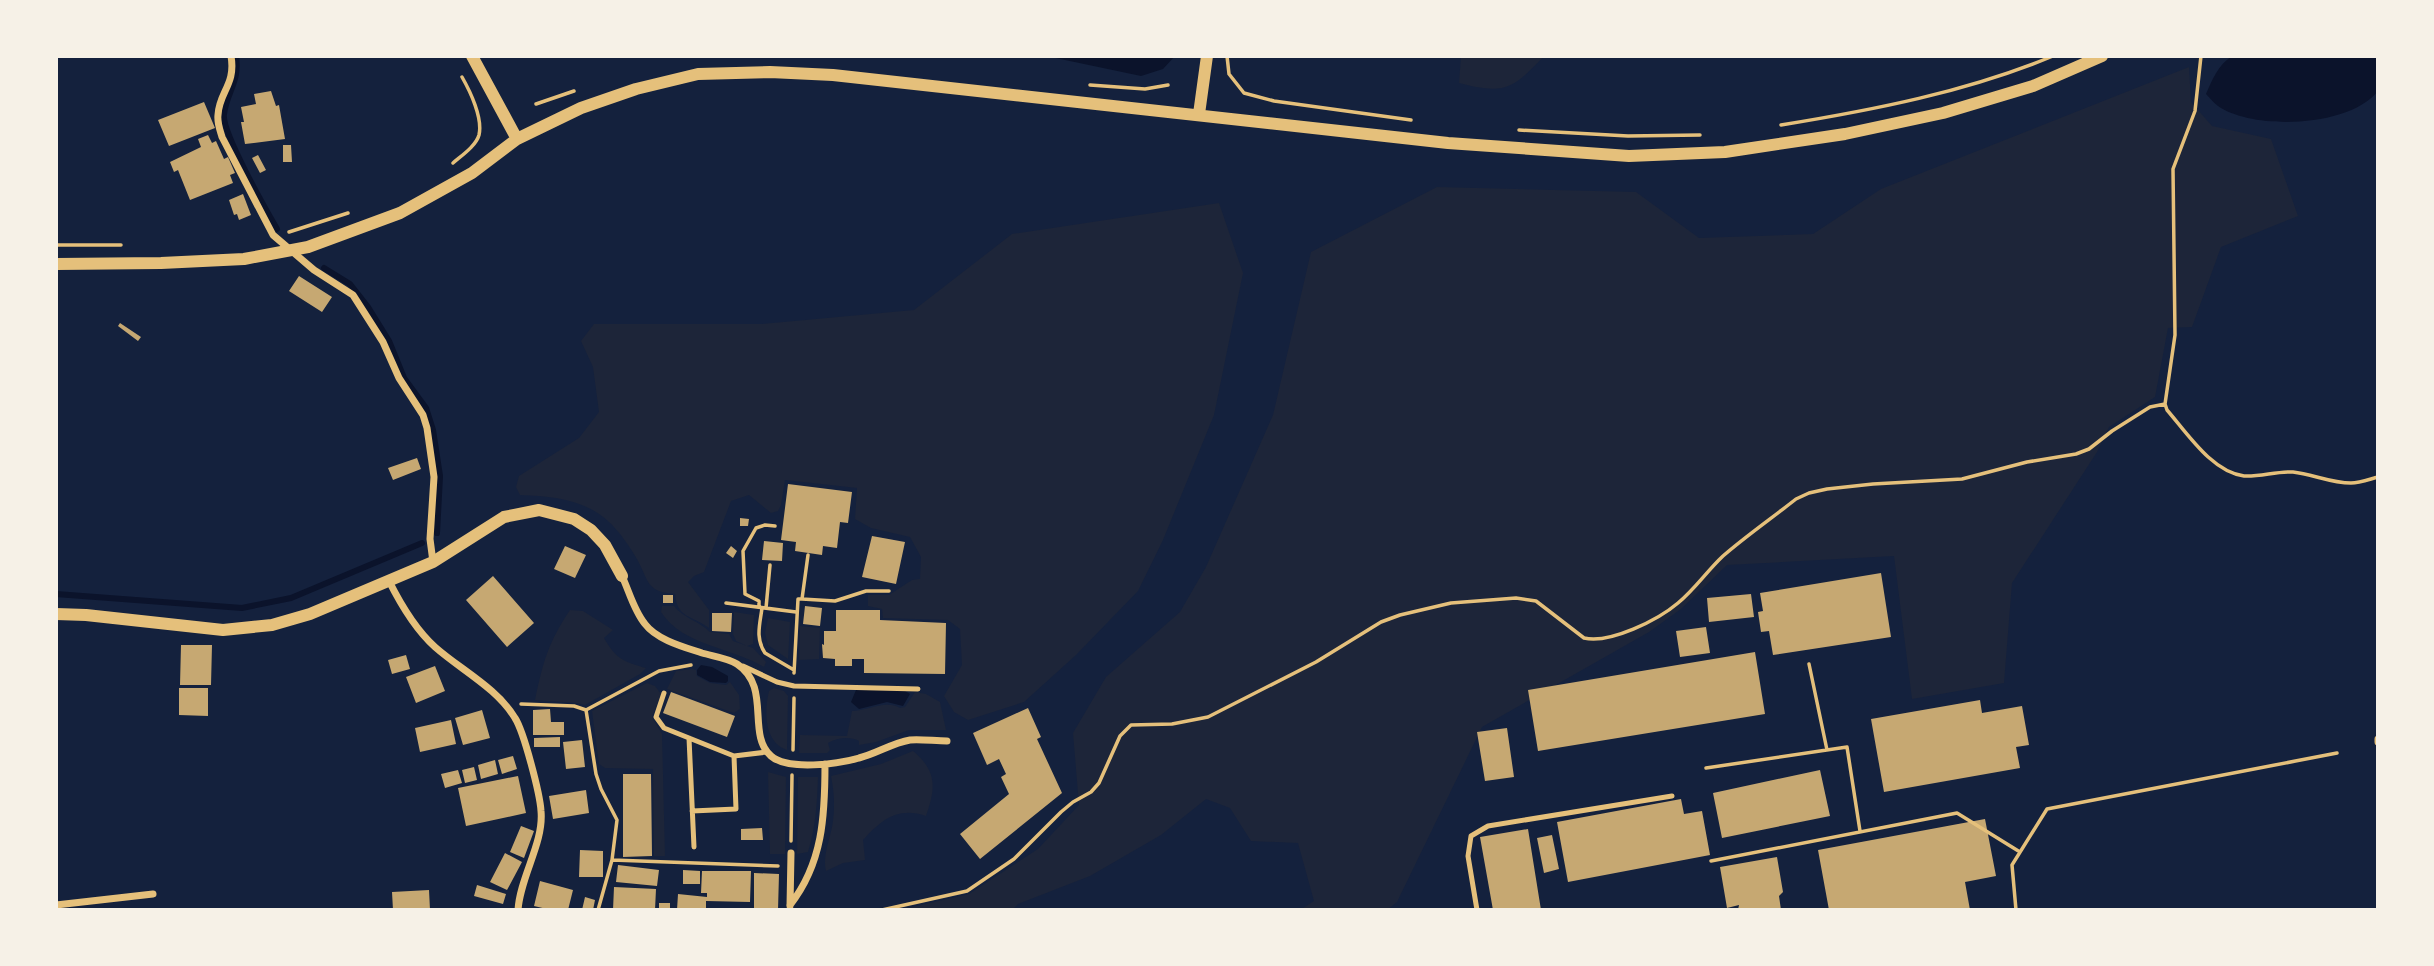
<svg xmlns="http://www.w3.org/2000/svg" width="2434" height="966" font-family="'DM Sans',sans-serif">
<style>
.green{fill:#1d2539}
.water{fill:#0b132b}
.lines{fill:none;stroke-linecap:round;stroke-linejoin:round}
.stream{stroke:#0b132b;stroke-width:6}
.building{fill:#c6a872}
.path{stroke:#e5c07b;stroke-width:3.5}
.service{stroke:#e5c07b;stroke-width:5}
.minor{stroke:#e5c07b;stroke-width:7}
.tertiary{stroke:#e5c07b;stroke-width:12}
</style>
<rect width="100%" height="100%" fill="#14213d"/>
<path class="green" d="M1461,56H1544C1513,89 1505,95 1459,83Z
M2189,67L2191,102L2212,126L2271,139L2298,216L2221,247L2192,327L2168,328L2155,397L2109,427L2097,452L2012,583L2004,683L1912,699L1894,556L1727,565L1681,609L1649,632L1482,727L1397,902L1387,910H1300L1314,901L1298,843L1251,841L1230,808L1206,799L1161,835L1090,876L1018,904L1012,910H899L969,894L1038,849L1079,805L1073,733L1106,677L1180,612L1206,567L1273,415L1311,252L1437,187L1636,192L1699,238L1813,234L1881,189Z
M1219,203L1243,273L1214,415L1163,540L1138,591L1076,655L1024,702L968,720L954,712L944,696L962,665L960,629L948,620L883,618L882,609L868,606V595H889L912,580L920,579L921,557L910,537L871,528L855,519L857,488L785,480L781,505L778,511L771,513L749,495L731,501L704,572L694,576L688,582L709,610V628C691,615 677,618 675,594C647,592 649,582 638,561C631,548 619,531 608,521C584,499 551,496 520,495L516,487L519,476L579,438L599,412L593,367L581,341L594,324H762L914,310L1012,234Z
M662,606H674C683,618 699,621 710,632L729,634L733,641L753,648L766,662L764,667C731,647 683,646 661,612Z
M570,610L583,611L613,630L604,638C616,659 624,662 646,668L640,674L585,705L576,703L535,700C543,662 548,643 570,610Z
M734,612L754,615L753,644L747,646L736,641L733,634Z
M768,618L790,622L788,659L768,645L765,633Z
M800,626L820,628L819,659L799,660Z
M692,669L696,670L697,676L710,683L726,685L730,682L739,695L740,709L734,713L667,689L676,671Z
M647,683L655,686L661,694L652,717L662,734L665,856H654L653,769L605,768L599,764L592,711Z
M774,688L784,691L788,696L787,750C764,742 764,712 769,691Z
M915,692L926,694L940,702L946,730H909L876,742L859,745V741C850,736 837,738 828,743L830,750L827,753H799L800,735L847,736L852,711C867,711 886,699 900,708L905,707Z
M913,751C937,771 936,788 926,816C898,806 881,820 863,840L865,860L843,863L826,871C822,856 831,837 833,821C835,805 834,791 831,776L881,764Z
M768,772L786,777L785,854H770Z
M798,777H818C817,803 816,826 808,852L797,854Z"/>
<path class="water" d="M1046,56H1175L1163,69L1141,76Z
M2232,56H2378V91C2350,127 2254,131 2218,106C2214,103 2210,98 2206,94C2212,80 2218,65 2232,56Z
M701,665L712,667L728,676V681L726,683L710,682L697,675V670Z
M856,690L905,691L910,694L903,706L887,702L859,709L851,702Z"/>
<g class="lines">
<path class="stream" d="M236,56C240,82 227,91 224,114C221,131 266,210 277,229
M324,268L350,284L368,307L389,341L404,378L426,408L433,430L440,476L437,533
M56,594L242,608L291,598L422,543"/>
</g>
<path class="building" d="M271,91L276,106L279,105L285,139L245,144L241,122H244L241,107L256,104L254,94Z
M204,102L215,128L169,146L158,120Z
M208,135L212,143L216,141L224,159L228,157L235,173L230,175L233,183L190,200L178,170L174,172L170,162L201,147L198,139Z
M283,145H291L292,162H283Z
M258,155L266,170L260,173L252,158Z
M243,194L251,215L239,220L237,214L234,215L229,200Z
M299,276L332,297L322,312L289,291Z
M120,323L141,337L138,341L118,326Z
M417,458L421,469L393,480L388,468Z
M788,484L852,492L848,523L840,522L837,548L823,546L822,555L795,551L796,542L781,540Z
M740,518L749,519L748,526H740Z
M872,536L905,542L896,584L862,577Z
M764,541L783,543L782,561L762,560Z
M565,546L586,555L575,578L554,569Z
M731,546L737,551L733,558L726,553Z
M1881,573L1891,637L1773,655L1769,631L1761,632L1758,612L1763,611L1760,593Z
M493,576L534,623L507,647L466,600Z
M1751,594L1754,617L1709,622L1707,598Z
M663,595H673V603H663Z
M805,606L822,608L820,626L803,624Z
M836,610H880V620L946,623L945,674L864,673V659H852V666H835V659L823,658L822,644L824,645V631H836Z
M712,613H732L731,632L712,631Z
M1706,627L1710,653L1680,657L1676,631Z
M181,645H212L211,685H180Z
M1755,652L1765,714L1538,751L1528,690Z
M406,655L410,669L392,674L388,660Z
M435,666L445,691L416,703L406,677Z
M179,688H208V716L179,715Z
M671,692L735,716L727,737L663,713Z
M1980,700L1982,713L2022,706L2029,745L2016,747L2020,768L1884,792L1871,719Z
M1028,708L1041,737L1037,739L1062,793L980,859L960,834L1009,794L1001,777L1006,774L999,759L987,765L973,733Z
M550,709L551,722H564V735H533V710Z
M482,710L490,738L463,745L455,718Z
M451,720L456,744L420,752L415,728Z
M1507,728L1514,777L1485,781L1477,732Z
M560,737V747H534V738Z
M582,740L585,767L566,769L563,742Z
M513,756L517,769L502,774L498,760Z
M495,760L498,774L481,779L478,765Z
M474,767L477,780L465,783L462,770Z
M458,770L462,783L445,788L441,774Z
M1820,770L1830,816L1722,838L1713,793Z
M623,774H651L652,856L623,857Z
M518,776L526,813L466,826L458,788Z
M586,790L589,813L553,819L549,796Z
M1681,799L1684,814L1702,811L1710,855L1568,882L1557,822Z
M1985,819L1996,876L1965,882L1970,910H1829L1818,850Z
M521,826L534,831L524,858L510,852Z
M762,828L763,840H741V829Z
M1528,829L1541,910H1493L1480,837Z
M1552,835L1559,869L1544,873L1537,838Z
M580,850L603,851V877H579Z
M505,853L522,862L507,890L490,882Z
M1777,857L1783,892L1779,896L1781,910H1738L1739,905L1727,908L1720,867Z
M618,865L659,870L657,886L616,882Z
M683,870L700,871V884H683Z
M702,871H751L750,902L706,901V910H677L678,894L707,897V893H701Z
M754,873L779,874L778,910H756L754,908Z
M540,881L573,890L568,910H551L534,906Z
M477,885L506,894L503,904L474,896Z
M614,887L656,889L655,910H613Z
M429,890L430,910H393L392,892Z
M585,897L595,900L593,910H582Z
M659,903H670V910H659Z"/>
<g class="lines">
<path class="path" d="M1227,56L1229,74L1244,93L1274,101L1411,120
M2201,56L2195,111L2173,169L2175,335L2165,404L2167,410C2187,433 2212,472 2244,476C2260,477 2277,471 2293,472C2312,474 2331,483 2351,483C2360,483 2370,479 2378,477
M1090,85L1145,89L1168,85
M536,104L574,91
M1781,125C1873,110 1966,92 2053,56
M1519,130L1628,136L1700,135
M453,163C461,156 476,146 479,135C483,118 470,91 462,77
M289,232L348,213
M56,245H121
M802,599L835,601L866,591H889
M726,603L796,612
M759,607V601L745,594L743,551L756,528L765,525L775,526
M762,608C760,624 755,638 765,653L794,670
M766,608L770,565
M1809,664L1827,750
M794,673L798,599H802L808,555
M521,704L574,706L586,710L659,671L691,665
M586,710L596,774L601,789L617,820L612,860L598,910
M793,750L794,698
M1706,768L1847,747L1860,831
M791,841L792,775
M612,860L778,866
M1711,861L1957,813L2020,852
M882,910L967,891L1014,859L1061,812L1073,802L1091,792L1099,783L1120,736L1131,725L1172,724L1208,717L1316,662L1381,622L1400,615L1451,603L1516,598L1536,601L1584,638C1610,644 1658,620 1678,603C1695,589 1707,571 1723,556C1746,536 1772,518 1796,499L1809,493L1827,489L1873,484L1962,479L2027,462L2076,454L2089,449L2112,431L2150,407L2165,404
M2016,910L2012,865L2047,809L2337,753"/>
<path class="service" d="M743,666L777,682L794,686L918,689
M664,693L656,717L664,728L734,756L767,752
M689,738L694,847
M692,811L736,809L734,756
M1477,910L1468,856L1471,836L1488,826L1672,796"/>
<path class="minor" d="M231,56C236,85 219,92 218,115C217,123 220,130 222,137L273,235L314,270L353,295L383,342L399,378L423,415L427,428L434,477L430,539L433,562
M622,576C629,591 634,611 645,624C657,640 684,647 702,653C712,656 728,658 737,664C772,687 746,734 771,756C788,771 838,764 859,758C876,754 892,743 910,740C921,739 935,741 947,741
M389,581C401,605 415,629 435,647C461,670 497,688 515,718C524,732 540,794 541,811C544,843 520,877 518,910
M2378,739V742
M56,905L153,894
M790,905C823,863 825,815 825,764
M790,906L791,853"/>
<path class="tertiary" d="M472,56L517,139
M1199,114L1207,56
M56,264L161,263L244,259L308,247L400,213L472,173L517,139L581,108L636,89L698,74L770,72L833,75L1448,143L1629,156L1725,152L1845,134L1943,113L2033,86L2102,56
M56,614L86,615L223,630L272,625L310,614L433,562L504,517L539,510L574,519L591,530L605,545L622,576"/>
</g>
<rect width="2434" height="966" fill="none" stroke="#f6f1e7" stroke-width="116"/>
</svg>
